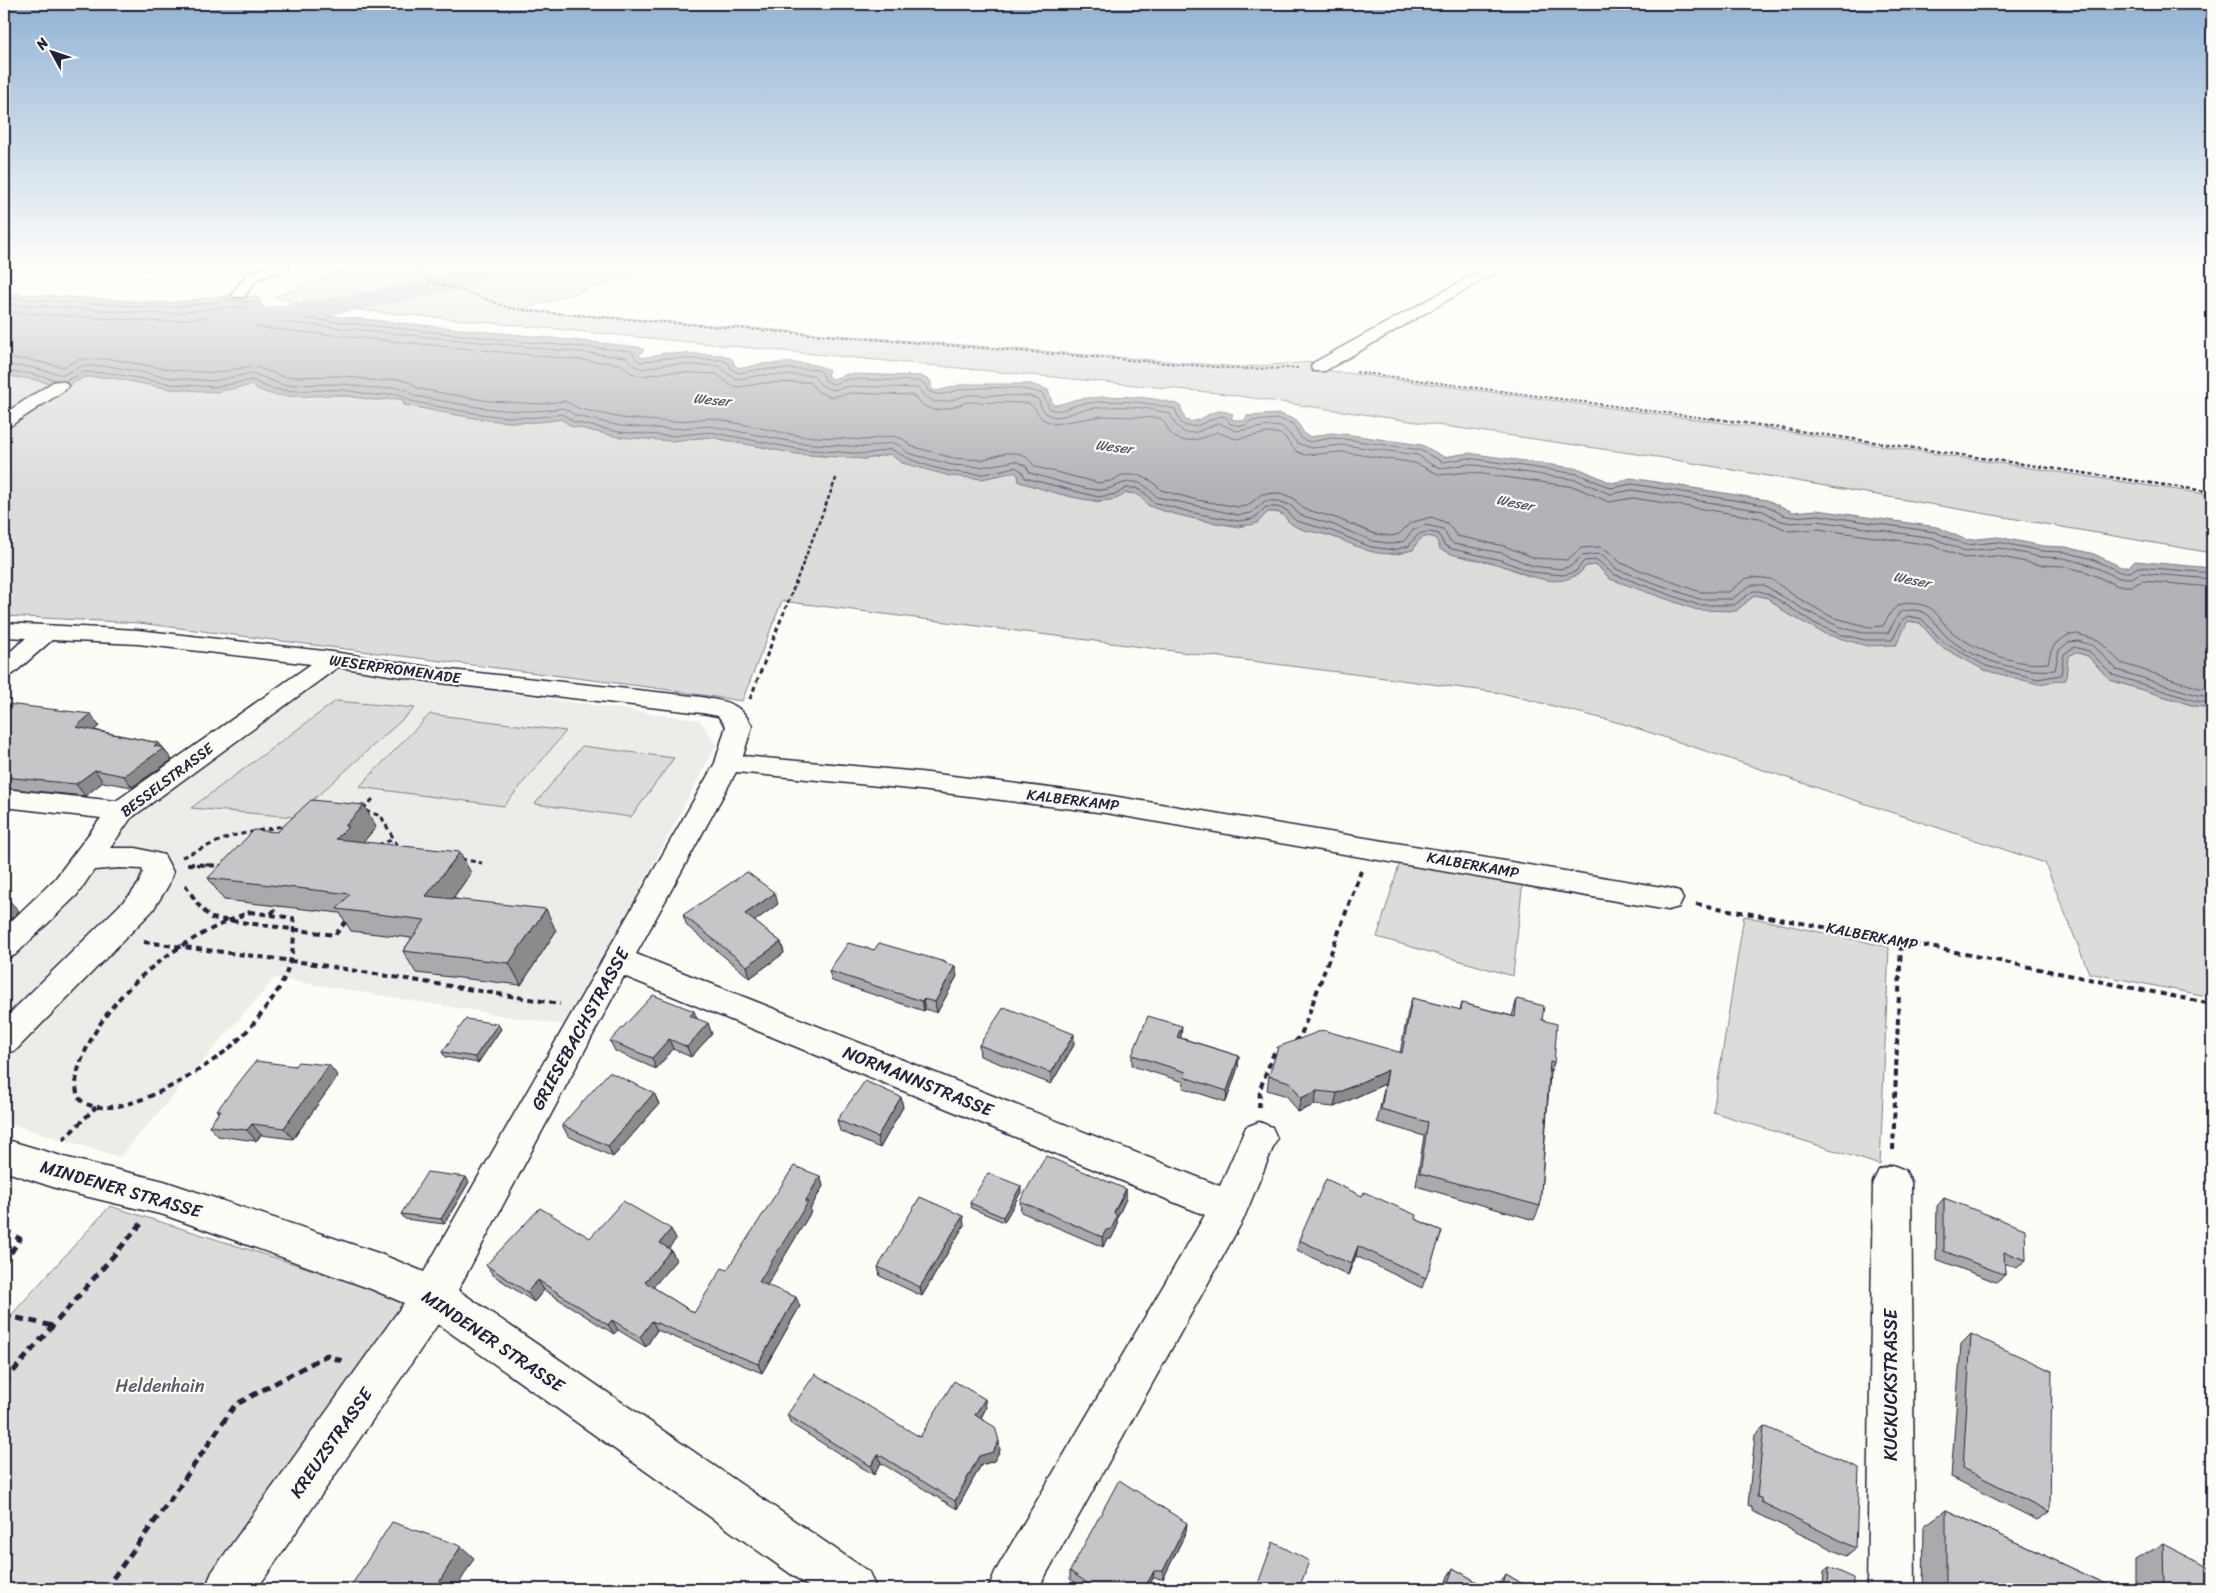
<svg xmlns="http://www.w3.org/2000/svg" width="2216" height="1593" font-family="Sriracha,sans-serif">
<style>
.built{fill:#ecece9}
.green{fill:#dddcdb;stroke:#807f8b}
.water{fill:#b2b2b7;stroke:#787885}
.lines{fill:none;stroke-linecap:round;stroke-linejoin:round}
.shore{stroke:#5c5c6d;stroke-width:1}
.river{fill:#b2b2b7;fill-rule:evenodd}
.minor-casing{stroke:#22223b;stroke-width:3}
.path-far4{stroke:#22223b;stroke-width:2;stroke-dasharray:3 2;stroke-linecap:butt}
.path-far3{stroke:#22223b;stroke-width:2.5;stroke-dasharray:4 2.5;stroke-linecap:butt}
.path-far2{stroke:#22223b;stroke-width:3;stroke-dasharray:5 4;stroke-linecap:butt}
.path-far1{stroke:#22223b;stroke-width:4;stroke-dasharray:6 4.5;stroke-linecap:butt}
.path{stroke:#22223b;stroke-width:5;stroke-dasharray:8 5.5;stroke-linecap:butt}
.minor{fill:#fdfcf7;fill-rule:evenodd}
.wall{fill:#aaaaac;stroke:#22223b}
.shaded-wall{fill:#8b8b8c;stroke:#22223b}
.building{fill:#c6c6c8;stroke:#22223b}
.labels{text-anchor:middle;dominant-baseline:central;stroke-width:4.5;stroke-linejoin:round;paint-order:stroke}
.far-water-label{font-size:14px;font-style:italic;fill:#545466;stroke:#fdfcf7}
.street-label{font-size:15px;fill:#22223b;stroke:#fdfcf7}
.near-street-label{font-size:18px;fill:#22223b;stroke:#fdfcf7}
.near-park-label{font-size:18px;fill:#5a5a6b;stroke:#fdfcf7}
</style>
<rect width="100%" height="100%" fill="#fdfcf7"/>
<filter id="ink" filterUnits="userSpaceOnUse"><feTurbulence type="fractalNoise" baseFrequency=".02" numOctaves="2"/><feDisplacementMap in="SourceGraphic" scale="10" xChannelSelector="R" yChannelSelector="G"/><feConvolveMatrix kernelMatrix="1 2 1 2 8 2 1 2 1" color-interpolation-filters="sRGB"/></filter>
<g filter="url(#ink)">
<path class="built" d="M332,663L443,684L700,720L716,745L568,1026L275,978L120,1157L4,1122V954L95,866L145,801Z"/>
<path class="green" d="M111,266H205L190,271L98,270Z
M358,266H474L356,299L312,306L274,297Z
M512,266H663L520,310L1240,367L1315,362L1324,370L1769,429L2212,495V553L1664,458L1218,393L359,310L397,298L462,284Z
M4,376L26,378L67,387L84,377H108L171,389L253,385L376,400L397,398L403,400L405,405C455,414 510,429 561,419L571,426L671,441L710,437L797,454L866,459L890,454L902,463L997,476C1005,473 1012,469 1018,475L1020,482L1098,502L1126,493H1135L1143,498L1149,506L1193,518L1238,527L1256,523L1268,512C1281,511 1285,516 1293,525L1394,555L1412,550L1419,539L1428,536L1436,538L1451,554L1499,564L1530,577L1577,576L1586,566L1597,565L1610,579L1736,611L1755,595L1768,598L1786,613L1896,645L1907,621L1920,623L1940,646L2068,656L2075,652L2088,656L2110,680L2195,706L2212,708V997L2089,973L2045,863L1624,724L1502,693L782,601L742,701L648,687L139,623L4,616Z
M336,701L415,708L294,817L191,808Z
M430,714L566,731L504,806L359,787Z
M582,746L674,758L631,817L535,804Z
M1401,859L1523,879L1513,976L1377,937Z
M1744,916L1889,947L1880,1165L1713,1112Z
M110,1206L409,1300L210,1589H4V1323Z"/>
<path class="water" d="M4,293L167,303L230,295L258,297L264,309L639,347L644,350L639,355L642,358L665,353L723,355L732,359L735,366C745,371 753,364 762,364C784,363 809,360 829,370L827,376L833,379L848,374L921,376L931,381V388L935,391C946,390 955,385 966,384H1031L1048,390L1053,405C1063,405 1070,400 1079,399C1111,395 1149,395 1180,405L1185,420C1199,426 1207,411 1220,411C1224,411 1229,413 1233,414L1231,419L1244,421L1247,416L1280,414L1296,420L1305,435L1312,437L1330,433L1344,434L1422,445L1444,457L1468,453L1580,469L1612,483L1631,478L1767,500L1793,512L1817,510L1937,527L1966,540L1998,537L2043,546L2066,547L2094,554L2121,567H2129L2135,561L2212,568V708L2195,706L2110,680L2088,656L2075,652L2068,657L2066,680L2038,684L1984,670L1940,646L1920,623L1908,621L1896,645L1867,646L1825,634L1786,613L1768,598L1755,595L1736,611L1697,610L1610,579L1597,565L1586,566C1560,597 1526,571 1496,564C1477,559 1457,558 1440,549L1436,538C1423,534 1419,539 1413,550C1375,560 1364,548 1331,536C1319,532 1303,532 1293,525C1281,518 1289,511 1268,512C1264,515 1261,520 1257,523C1241,532 1169,514 1152,507C1140,502 1145,493 1126,493C1106,513 1045,489 1019,482L1018,475L1015,472L982,479L950,476L902,463L890,454L866,459L797,454L710,437L671,441L618,437L571,426L561,419C510,429 455,414 404,405L403,400C394,397 386,400 376,400C365,400 354,395 342,395C317,394 272,403 252,385L216,392L171,389L108,377H84L67,387L26,378L4,376Z"/>
<g class="lines">
<path class="shore" d="M4,298L166,308L230,300L254,302L264,314L525,342L632,351L636,359L641,362L666,358L722,360L728,363L732,370L739,373L761,369H815L822,372L825,380L833,384L849,379L920,381L925,384L928,391C941,399 952,390 965,389C988,387 1022,386 1043,394L1049,408C1059,415 1071,405 1082,404C1112,399 1146,401 1175,409L1181,423L1186,426H1196L1221,416L1226,417L1230,424L1244,426L1251,421L1279,419L1293,424L1302,439L1310,442L1331,438L1344,439L1420,450L1443,462L1468,458L1578,474L1611,488L1632,484L1765,505L1783,515L1792,517L1818,515L1935,532L1966,545L1998,542L2042,551L2065,552L2092,559L2120,572H2130L2138,567L2212,573
M4,304L166,314L230,307L249,308L256,317L263,320L626,357L633,365L642,369L667,364L720,366L729,375L738,379L762,375H813L821,385L832,390L851,386L918,388L924,396L935,402L949,401L967,395L1029,396L1038,399C1041,406 1043,414 1052,416C1062,419 1072,412 1082,410C1110,405 1143,405 1170,414L1175,424L1185,433L1197,432L1219,423L1236,431L1269,426L1283,427L1297,443L1311,448L1343,445L1418,455L1432,465L1442,468L1468,464L1577,480L1610,494L1632,490L1763,511L1781,521L1791,523L1818,521L1933,538L1965,551L1998,548L2041,557L2064,558L2090,565L2119,578H2132L2140,573L2212,579
M4,312L166,322L230,314L245,315L254,325L262,328L621,364L631,373L641,376L668,372L717,374L730,385L739,387L764,383L809,382L818,392L831,397L852,393L912,395L924,406L934,410L951,408L967,402L1028,403L1034,407L1042,419L1054,424L1102,416L1160,418C1166,422 1165,425 1169,431C1180,448 1203,438 1217,432L1236,439L1268,433H1277L1284,436L1296,451L1305,455L1342,452L1415,463L1440,475L1469,472L1575,487L1609,502L1633,498L1760,518L1789,531L1818,529L1931,545L1964,558L1997,556L2040,565L2063,566L2087,572L2118,586H2132L2142,581L2212,587
M4,358L29,360L63,367L80,359H110L173,370L214,373L253,366L284,377L344,376L377,381L398,379L411,383L419,389L489,401L541,404L564,401L580,409L621,418L671,422L711,418L800,436L865,440L893,436L903,439L911,446L953,458L981,460L1006,453H1017L1026,457L1036,467L1099,483L1111,481L1122,475H1139L1153,482L1161,490L1197,500L1238,507L1247,506L1262,494L1280,493L1293,498L1304,509L1336,518L1375,534L1392,536L1399,534L1410,523L1431,517L1447,523L1457,536L1504,546L1535,558L1567,560L1581,548L1600,547L1608,551L1621,563L1700,592H1729L1745,579L1752,577L1771,579L1796,597L1832,617L1869,627L1883,626C1893,608 1896,601 1918,604C1923,605 1928,606 1933,610C1940,616 1945,627 1953,633C1978,651 2018,667 2048,663L2051,651L2056,643L2068,635L2077,634L2098,640L2121,663L2199,688L2212,689
M4,365L28,367L64,375L81,366H109L172,378L214,381L252,373L283,385L344,384L377,389L398,387L407,390L414,396C463,404 513,417 563,408L577,416L620,426L671,429L710,426L799,443L866,447L892,443L899,445L908,453L952,465L981,467L1016,461L1026,466L1030,473C1052,479 1076,488 1098,490C1112,491 1122,480 1135,482C1144,483 1151,491 1157,497L1238,515L1251,513L1265,501H1278L1290,505L1300,515L1334,525L1373,541L1393,544L1404,541L1413,530L1426,525L1443,529L1449,540L1454,544L1502,553L1533,566L1561,569L1571,566L1582,556L1598,554L1604,556L1616,569L1699,599H1732L1751,585H1764L1806,611L1840,627L1863,633H1888L1899,613C1907,609 1917,609 1925,613C1934,618 1938,629 1946,636C1973,660 2019,673 2055,670L2059,650L2069,642L2078,641L2094,646L2117,670L2197,695L2212,697
M4,372L27,373L57,380
M66,381L84,372L109,373L171,384L215,387L253,380C280,398 313,388 344,390C354,391 364,394 374,395C388,396 398,389 410,401C459,410 512,424 562,414L574,422L619,432L671,436L710,432L798,449L866,454L891,449C916,465 951,474 980,474C992,474 1004,469 1015,467L1022,471L1025,478L1098,497L1117,494L1126,488H1136L1146,494L1153,502L1194,513L1238,521L1253,519L1266,507H1277L1286,510L1296,521L1332,531L1371,547L1394,550L1409,546C1418,532 1423,530 1439,534L1444,545L1452,549L1501,560L1531,572L1563,575L1575,572L1584,561L1597,560L1613,574L1698,605H1734L1753,591H1759L1769,594L1814,623L1839,634L1865,640H1892L1903,619L1908,616L1922,619L1943,642L1986,666L2038,679L2061,675L2064,654L2074,647L2089,651L2113,675L2196,701L2212,703"/>
<path class="river" d="M467,266H507C499,278 476,282 462,286C383,309 301,320 219,331L208,328L204,322L208,316L219,313C302,302 387,294 467,266Z"/>
<defs>
<path id="minor" d="M269,266H290L288,269L257,279L244,297H234L232,294L247,273Z
M1490,266H1507L1325,371H1313L1311,367L1313,363Z
M59,381L65,382L68,386L65,390L10,426L4,427V414L53,382Z
M4,623L138,630L333,652L441,669L702,697C726,702 740,702 752,726L743,756L920,772L1106,795L1668,888L1679,891L1683,899L1679,907L1668,910L1106,813L920,790L736,772L636,954L1220,1186L1246,1127L1259,1122L1272,1127L1277,1138L1243,1220L1038,1589H988L995,1572L1205,1215L624,976L458,1290L869,1572L876,1589H812L438,1324L257,1589H205L212,1572L404,1303L371,1289L164,1215L68,1192L4,1171V1139L68,1158L164,1181L378,1253L424,1272L715,763L726,726L718,716L702,713L441,683L338,667L131,818L110,848H136L164,855L173,872L168,886L153,910L16,1050L4,1054V1019L131,894L139,883L143,872L142,869L120,868L94,870L77,895L15,955L4,959V928L55,879L101,818L4,807V789L116,801L311,664L138,644L52,640L13,674L4,676V657L26,638L4,637Z
M1892,1165L1905,1170L1911,1182L1915,1589H1867L1873,1182L1879,1170Z"/>
</defs>
<use href="#minor" class="minor-casing"/>
<path class="path-far4" d="M414,266L430,282L470,293L509,308L538,312L1239,369L1298,368
M1356,372L1720,420"/>
<path class="path-far3" d="M1711,418L2212,492
M783,615L837,476"/>
<path class="path-far2" d="M750,699L783,614
M363,809L373,799
M365,811L381,816L396,843L402,848
M378,845L394,839
M182,857L231,836L288,825
M461,859L482,863
M187,864L210,865"/>
<path class="path-far1" d="M188,864L223,866
M185,885L200,907L211,918L335,935L348,919
M1696,904L1901,941L2212,1004
M250,912L293,918C296,944 291,968 278,990C266,1009 251,1028 235,1043C208,1068 119,1125 83,1102C73,1095 76,1077 79,1067C106,990 177,940 250,912Z
M271,914L278,906
M144,942L308,963L560,1004
M1295,1042L1301,1035L1361,871
M1259,1108L1260,1089L1275,1050L1280,1048
M63,1140L96,1107
M1893,1150L1901,941"/>
<path class="path" d="M4,1230L20,1239L4,1263
M4,1315L53,1326
M4,1382L141,1224
M105,1589L168,1503L235,1405L327,1355L344,1362"/>
<use href="#minor" class="minor"/>
</g>
<path class="wall" d="M4,704L99,726L94,730L159,743L172,760L132,787L103,782L85,796L4,788Z
M376,827L363,842L471,873L453,898L556,931L521,985L416,973L403,951L412,938L351,931L340,913L224,900L208,878L277,832Z
M778,904L754,921L781,942L784,953L750,978L687,926L683,915Z
M874,950L945,962L946,963L957,976L937,1013L925,1009L924,1011L832,981L829,971Z
M1412,998L1460,1010L1462,1003L1512,1016L1517,999L1542,1020L1554,1063L1550,1073L1540,1206L1534,1220L1416,1186L1424,1136L1377,1122L1385,1084L1334,1107L1314,1105L1298,1112L1287,1096L1267,1090L1269,1076L1400,1053L1408,1012Z
M697,1018L712,1034L691,1057L673,1049L656,1069L615,1051L610,1041Z
M501,1029L478,1063L445,1057L442,1052Z
M1181,1038L1239,1056L1238,1067L1226,1102L1183,1088L1184,1082L1132,1066V1055Z
M979,1045H1074L1051,1084L980,1056Z
M295,1066L338,1076L293,1139L261,1135L256,1141L218,1136L209,1126L219,1112L217,1110Z
M654,1093L659,1104L613,1157L568,1136L562,1125Z
M903,1107L880,1148L840,1131L837,1120Z
M820,1176L823,1186L810,1209L811,1212L767,1285L800,1306L762,1373L657,1330L646,1347L618,1330L614,1334L544,1290L534,1302L493,1275L486,1265L590,1238L676,1239L668,1248L671,1250L676,1260L653,1287L694,1313L727,1270Z
M469,1182L444,1224L405,1219L401,1214Z
M1126,1189V1199L1117,1218V1227L1111,1239L1106,1240L1103,1247L1021,1212L1020,1201Z
M1021,1192L1004,1222L971,1208L970,1203Z
M1944,1198L2026,1260L2017,1268L2004,1263L2005,1275L1996,1282L1936,1259L1937,1206Z
M1415,1219L1442,1231L1422,1288L1356,1256L1348,1275L1297,1250L1299,1240Z
M964,1225L922,1296L880,1276L878,1267Z
M1971,1334L2050,1512L2037,1520L1951,1477L1961,1344Z
M986,1408L981,1418L1000,1450L994,1461L981,1465L957,1509L881,1463L874,1475L791,1424L787,1415L920,1437Z
M1764,1426L1856,1548L1846,1556L1752,1511V1507L1748,1505L1755,1435Z
M1946,1510L2117,1589H1923L1924,1526Z
M1186,1532L1163,1579L1153,1578L1148,1589H1085L1070,1579V1571Z
M2163,1544L2212,1589H2135V1560Z
M1829,1567L1854,1589H1823L1824,1571Z
M1453,1568L1489,1589H1444L1448,1576Z
M1506,1574L1531,1589H1498L1500,1582Z"/>
<path class="shaded-wall" d="M91,714L99,726L85,738L76,727Z
M159,743L172,760L132,787L124,776L154,746Z
M95,770L103,782L85,796L76,784Z
M4,801L11,810L4,815Z
M364,805L376,827L360,846L336,839L345,826Z
M460,852L471,873L439,917L426,896Z
M775,893L778,904L748,926L745,914Z
M8,899L19,911L4,926V903Z
M546,909L556,931L521,985L509,963Z
M781,942L784,953L750,978L747,966Z
M955,966L957,976L937,1013L935,1002Z
M923,999L925,1009L924,1011L922,1001Z
M694,1011L698,1022L690,1016Z
M708,1023L712,1034L691,1057L687,1047Z
M498,1024L501,1029L478,1063L475,1057Z
M1182,1026L1181,1037L1177,1048V1037Z
M1074,1034V1045L1051,1084V1073Z
M669,1039L673,1049L656,1069L652,1058Z
M1239,1056L1238,1067L1226,1102L1227,1091Z
M329,1065L338,1076L293,1139L284,1128Z
M1388,1070L1385,1084L1334,1107L1337,1093Z
M1317,1091L1314,1105L1298,1112L1301,1098Z
M654,1093L659,1104L613,1157L608,1146Z
M901,1097L903,1107L880,1148L877,1137Z
M252,1124L261,1135L256,1141L247,1130Z
M820,1176L823,1186L810,1209L811,1212L763,1292L759,1282Z
M466,1177L469,1182L444,1224L441,1219Z
M1021,1186V1192L1004,1222L1003,1217Z
M1126,1189V1199L1117,1218V1227L1111,1239L1106,1240L1103,1247L1102,1237Z
M963,1216L964,1225L922,1296L920,1287Z
M671,1229L676,1239L665,1253L660,1243Z
M1358,1246L1356,1256L1348,1275L1351,1264Z
M671,1250L676,1260L650,1291L645,1282Z
M538,1280L544,1290L534,1302L527,1292Z
M796,1297L800,1306L762,1373L758,1364Z
M612,1320L618,1330L614,1334L608,1325Z
M652,1321L657,1330L646,1347L640,1337Z
M985,1399L986,1408L977,1424L975,1415Z
M999,1441L1000,1450L994,1461L981,1465L957,1509L955,1501L979,1456Z
M878,1454L881,1463L874,1475L871,1466Z
M1187,1523L1186,1532L1163,1579V1571Z
M461,1546L474,1558L456,1589H435Z
M1154,1571L1153,1578L1148,1589H1144Z"/>
<path class="building" d="M4,704L16,705L91,714L76,727L159,743L154,746L164,748L124,776L95,770L76,784L4,777Z
M311,800L364,805L345,826H349L336,839L460,852L426,896L546,909L509,963L403,951L425,920L337,909L350,894L208,878L254,830L277,832Z
M747,872L775,893L745,914L781,942L747,966L683,915Z
M4,898L8,899L4,903Z
M848,943L874,950L879,943L945,962V963L955,966L935,1002L923,999L922,1001L829,971Z
M653,995L694,1011L690,1016L708,1023L687,1047L669,1039L652,1058L610,1041Z
M1412,998L1461,1010L1462,1003L1515,1017L1517,999L1544,1006L1542,1020L1557,1024L1554,1063L1550,1062L1540,1206L1420,1173L1428,1122L1381,1109L1388,1070L1337,1093L1317,1091L1301,1098L1290,1082L1269,1076L1278,1047L1323,1030L1402,1053Z
M1004,1007L1074,1034L1051,1073L979,1045Z
M1148,1016L1182,1026L1177,1037L1239,1056L1227,1091L1184,1077L1186,1072L1132,1055Z
M466,1019L498,1024L475,1057L442,1052Z
M256,1061L295,1066L298,1062L329,1065L284,1128L252,1124L247,1130L209,1126L221,1110H217Z
M609,1072L654,1093L608,1146L562,1125Z
M865,1081L901,1097L877,1137L837,1120Z
M1046,1156L1126,1189L1114,1212L1117,1217L1111,1229L1106,1230L1102,1237L1020,1201Z
M794,1166L820,1176L805,1202H808L759,1282L796,1297L758,1364L652,1321L640,1337L612,1320L608,1325L538,1280L527,1292L486,1265L540,1208L590,1238L623,1201L671,1229L660,1243L671,1250L645,1282L694,1313L722,1268L727,1270Z
M427,1172L466,1177L441,1219L401,1214Z
M988,1173L1021,1186L1003,1217L970,1203Z
M1326,1179L1362,1196L1364,1192L1416,1215L1415,1219L1442,1231L1426,1278L1358,1246L1351,1264L1299,1240Z
M920,1197L963,1216L920,1287L878,1267Z
M1944,1198L2025,1229L2026,1260L2004,1252L2005,1275L1944,1251Z
M1971,1334L2052,1371L2050,1512L1963,1468Z
M815,1374L920,1437L954,1381L985,1399L975,1415L995,1427L999,1441L993,1452L979,1456L955,1501L878,1454L871,1466L787,1415Z
M1764,1426L1859,1468L1856,1548L1761,1502V1498L1757,1497Z
M1119,1480L1187,1523L1163,1571H1154L1144,1589H1096L1070,1571Z
M1946,1510L2117,1589H1946Z
M392,1522L461,1546L435,1589H349Z
M1273,1542L1309,1561L1299,1589H1256Z
M2163,1544L2212,1569V1589H2164Z
M1829,1567L1854,1578V1589H1828Z
M1453,1568L1489,1589H1446Z
M1506,1574L1531,1589H1502Z"/>
</g>
<linearGradient id="sky" x2="0" y2="1"><stop stop-color="#92b3d4"/><stop offset="0.54" stop-color="#fefefb"/><stop offset="1" stop-color="#fefefb" stop-opacity="0"/></linearGradient>
<rect width="2216" height="489" fill="url(#sky)"/>
<g class="labels">
<g class="far-water-label">
<text transform="translate(712 400) rotate(5)">Weser</text>
<text transform="translate(1114 447) rotate(7)">Weser</text>
<text transform="translate(1515 503) rotate(11)">Weser</text>
<text transform="translate(1912 580) rotate(11)">Weser</text>
</g>
<g class="street-label">
<text transform="translate(395 669) rotate(8)">WESERPROMENADE</text>
<text transform="translate(167 780) rotate(-37)">BESSELSTRASSE</text>
<text transform="translate(1073 800) rotate(7)">KALBERKAMP</text>
<text transform="translate(1473 865) rotate(10)">KALBERKAMP</text>
<text transform="translate(1872 936) rotate(11)">KALBERKAMP</text>
</g>
<g class="near-street-label">
<text transform="translate(580 1029) rotate(-61)">GRIESEBACHSTRASSE</text>
<text transform="translate(918 1081) rotate(22)">NORMANNSTRASSE</text>
<text transform="translate(121 1189) rotate(16)">MINDENER STRASSE</text>
<text transform="translate(493 1341) rotate(34)">MINDENER STRASSE</text>
<text transform="translate(1891 1385) rotate(-90)">KUCKUCKSTRASSE</text>
<text transform="translate(331 1443) rotate(-55)">KREUZSTRASSE</text>
</g>
<g class="near-park-label">
<text x="160" y="1386">Heldenhain</text>
</g>
</g>
<rect width="2216" height="1593" fill="none" stroke="#fdfcf7" stroke-width="20"/>
<rect x="10" y="10" width="2196" height="1573" fill="none" stroke="#22223b" stroke-width="2" filter="url(#ink)"/>
<g transform="translate(52 52) rotate(310)" stroke="#fdfcf7" stroke-width="4" paint-order="stroke">
<path d="M0-4L9 19L0 12L-9 19Z" fill="#22223b"/>
<text y="-8" font-size="14" font-weight="bold" text-anchor="middle" fill="#22223b">N</text>
</g>
</svg>
